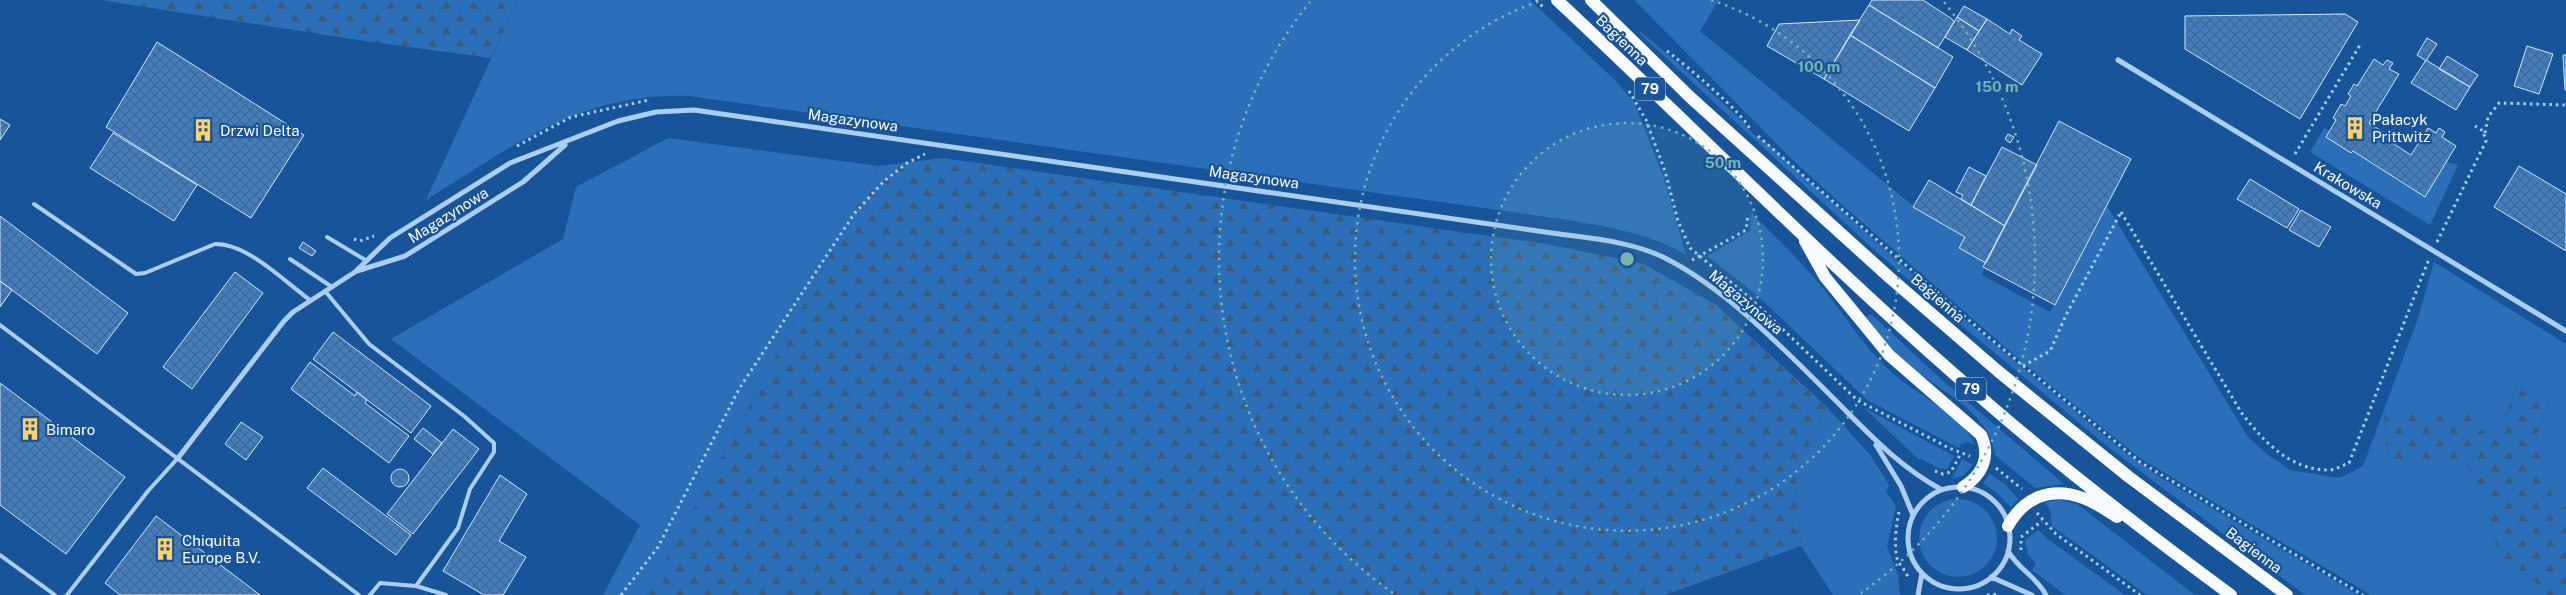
<svg xmlns="http://www.w3.org/2000/svg" width="2566" height="595" font-family="'Public Sans',sans-serif">
<style>
.green{fill:#2a6fb8}
.forest{fill:url(#forest-firs)}
.building{fill:url(#building-cross-hatch);stroke:#d4e7fc}
.lines{fill:none;stroke-linecap:round;stroke-linejoin:round}
.path{stroke:#accef2;stroke-width:3;stroke-dasharray:2.5 4;stroke-linecap:butt}
.lane{stroke:#accef2;stroke-width:4}
.street{stroke:#accef2;stroke-width:5}
.primary{stroke:#f7fbff;stroke-width:12}
.ring{fill:none;stroke:#7bb4af;stroke-width:2.5;stroke-dasharray:2.5 5}
.labels{text-anchor:middle;dominant-baseline:central;stroke-width:4.5;stroke-linejoin:round;paint-order:stroke}
.shield{fill:#17549a;stroke:#b9cce1;stroke-width:1}
.shield-label{font-size:14px;font-weight:bold;fill:#fff}
.street-label{font-size:15px;fill:#fff;stroke:#17549a}
.poi-label{font-size:15px;fill:#fff;stroke:#17549a;text-anchor:start}
.centre{fill:#7bb4af;stroke:#17549a;stroke-width:2.5}
.ring-label{font-size:15px;text-anchor:middle;font-weight:bold;fill:#7bb4af;stroke:#17549a;stroke-width:4.5;stroke-linejoin:round;paint-order:stroke}
</style>
<defs>
<pattern id="forest-firs" width="22" height="20" patternUnits="userSpaceOnUse" patternTransform="scale(1.25)"><rect width="22" height="20" fill="#2a6fb8"/><path d="M5 1l3.5 6h-7zM16 11l3.5 6h-7z" fill="#3e5a77"/></pattern>
<pattern id="building-cross-hatch" width="8" height="8" patternUnits="userSpaceOnUse" patternTransform="scale(1.25)"><rect width="8" height="8" fill="#407ec1"/><path d="M0 0l8 8M0 8l8-8" fill="none" stroke="#45688c"/></pattern>
</defs>
<rect width="100%" height="100%" fill="#17549a"/>
<path class="green" d="M518,0H1530L1615,80L1634,102L1664,178L1686,255C1649,233 1609,227 1568,220L689,96C581,92 513,146 426,200Z
M1634,0H1719L1700,31L1917,209L1965,237L1959,248L1986,263L1982,275L2050,312L2107,206L2248,437L2267,454L2290,470L2340,478L2363,466L2418,318L2434,262L2566,344V506L2556,512L2536,435L2550,400L2517,385L2506,416L2479,433L2465,410H2384L2388,461H2464L2484,493L2499,553L2537,583L2548,595H2371L2141,459L2028,367L1839,202L1797,164Z
M1641,32C1674,59 1706,87 1737,116C1749,126 1750,135 1765,141L1932,292L2123,451L2163,479L2359,595H2305L2112,450L1950,316L1871,247L1639,33Z
M2325,127L2351,153L2353,151L2424,197L2447,162L2458,165L2430,225L2310,152Z
M668,138L879,166L647,595H603L640,525L391,339L563,239L576,187Z
M1751,213C1774,235 1797,258 1818,282C1845,314 1867,354 1901,380C1926,400 1961,414 1975,445L1968,442L1961,444L1959,448L1867,400L1757,295L1707,256L1750,231Z
M1871,314L1942,380L2064,484L2035,488L1995,455C1991,411 1933,387 1903,361C1888,349 1877,331 1865,317Z
M1826,406L1871,456L1889,485L1886,492L1896,506L1887,547L1898,575L1900,595H1833L1801,546L1795,476Z
M1863,407L1954,456L1947,469L1938,468L1921,459H1918Z
M1962,459L1973,465L1964,475L1952,479Z
M1990,474L2005,484L2018,499L2011,507L1997,493L1983,483Z
M1919 538a39 39 0 1 1 78 0a39 39 0 1 1-78 0Z
M2059,500L2077,504L2195,595H2147L2052,526L2050,510L2045,502Z
M2038,530L2048,539L2125,595H2065L2032,570L2036,563L2028,555L2025,540Z"/>
<path class="forest" d="M100,0H518L491,58L365,41Z
M942,158L1546,244L1644,264L1716,305L1826,406L1795,476L1801,546L1665,595H647L879,166Z
M2517,385L2550,400L2536,435L2556,511L2566,506V595H2548L2537,583L2499,553L2484,493L2464,461H2388L2384,410H2465L2479,432L2506,416Z"/>
<path class="building" d="M1872,0H1923L1952,19L1954,22L1938,48L1869,5Z
M1869,5L1953,57L1935,88L1850,35Z
M1964,6L1987,19L1979,31L1957,17Z
M2345,14L2358,22L2300,119L2185,49V16Z
M1957,17L1979,31L1967,50L1945,37Z
M1987,19L2010,34L2012,29L2022,36L2019,40L2042,54L2022,85L1967,50Z
M1860,20L1824,79L1767,46L1779,24Z
M1850,35L1935,88L1909,131L1824,79Z
M2427,38L2437,44L2426,61L2417,55Z
M157,42L304,135L251,218L106,127Z
M2527,46L2553,54L2539,94L2514,86Z
M2563,55H2566V90H2565Z
M2447,56L2478,75L2470,87L2439,69Z
M2374,59L2383,65L2387,60L2393,63L2389,69L2399,74L2369,123L2383,132L2380,135L2411,155L2428,128L2436,133L2439,128L2445,132L2442,137L2456,146L2425,197L2353,151L2351,153L2326,137L2336,120L2333,118L2341,104L2345,106L2351,96L2348,94L2354,84L2357,86Z
M2426,60L2470,87L2456,110L2411,83Z
M0,119L10,125L0,140Z
M2059,121L2131,159L2055,305L1983,267Z
M113,133L197,185L174,221L90,168Z
M2008,134L2014,137L2010,143L2005,139Z
M2002,147L2037,165L2005,226L1971,205Z
M2519,166L2566,194V251L2494,207Z
M1969,167L1986,176L1971,205L1961,199L1963,195L1956,192Z
M2250,179L2299,209L2287,228L2237,199Z
M1929,180L2005,226L1986,263L1959,248L1965,237L1913,207Z
M2301,210L2331,227L2319,247L2289,230Z
M0,216L128,313L97,354L0,281Z
M303,242L316,251L312,256L299,248Z
M235,272L263,293L192,389L163,367Z
M0,281L12,290L0,307Z
M333,332L431,406L411,433L313,359Z
M310,362L355,396L357,392L367,400L365,403L409,436L389,463L291,389Z
M0,383L125,477L66,554L0,505Z
M241,422L263,437L246,460L225,444Z
M423,428L442,443L433,454L414,439Z
M453,429L479,449L413,534L387,514Z
M323,468L411,535L396,555L307,488Z
M391 478a9 9 0 1 1 18 0a9 9 0 1 1-18 0Z
M500,475L527,494L499,541L526,557L503,595H484L443,571Z
M156,516L260,595H120L105,583Z"/>
<g class="lines">
<path class="path" d="M1536,0L1544,8
M1667,51C1684,64 1745,114 1751,131
M1629,91L1646,120L1665,171L1678,221L1690,248L1750,298L1857,400L1949,448L1970,456
M2485,133L2488,117L2499,103L2566,105
M1758,136L1986,335L2140,462L2363,595
M517,146L571,117L649,100
M2295,154L2360,45
M2121,212L2241,412C2263,441 2289,469 2327,470C2334,471 2343,465 2349,463L2429,259
M354,239L360,241L374,236
M2437,242L2486,141L2483,131L2475,126
M1692,260L1746,230L1748,214
M2023,366L2050,351L2066,315L2121,212
M1996,468L2022,489
M1935,471L1943,474L1951,472L1961,453
M1899,512C1896,526 1894,543 1897,558C1899,566 1908,571 1908,580
M2037,513L2056,534L2140,595
M2021,550V537L2042,521
M621,595L658,547L739,389L854,214L884,181L907,163L925,154
M1987,595L1999,594"/>
<path class="lane" d="M34,204L136,274L145,273L215,244C247,243 285,282 310,300
M327,237L367,261
M290,259L332,287
M325,291L369,344L464,416L494,443V452L470,489L458,528L416,586L380,583L370,595
M0,325L359,595
M0,555L55,595
M416,586L446,595
M67,595L148,491L178,458"/>
<path class="street" d="M2118,60L2566,331
M357,271L405,256L523,182L565,145
M1876,445L1901,486L1913,515
M178,458L284,321L293,312L355,272L390,238L510,163L618,121L656,112L694,110L1545,232C1584,238 1627,240 1663,257C1726,288 1788,353 1838,403C1871,436 1900,467 1942,490
M1908 538a51 51 0 1 1 102 0a51 51 0 1 1-102 0Z
M2008,551C2018,569 2037,577 2046,595
M1991,577L2032,595
M1918,595L1922,573"/>
<path class="primary" d="M1557,0C1694,128 1827,264 1969,387C2053,461 2141,529 2231,595
M1591,0L1690,97L1889,277L1999,372L2129,477L2287,595
M1805,241L1825,277L1889,355L1981,435C1991,457 1982,475 1963,487
M2008,526C2024,497 2051,486 2083,498C2095,502 2106,510 2117,517"/>
</g>
<circle cx="1627" cy="259" r="136" fill="#7bb4af" fill-opacity=".12"/>
<g class="ring">
<circle cx="1627" cy="259" r="136"/>
<path d="M1711 0A272 272 0 1 1 1543 0"/>
<path d="M1393 593A408 408 0 0 1 1310 2M1944 2A408 408 0 0 1 1861 593"/>
</g>
<defs>
<symbol id="building-bare" viewBox="-9 -9 18 18"><path d="M-4-6H4V6H1V3H-1V6H-4ZM-2.5-4.3h1.7v1.8h-1.7ZM.8-4.3h1.7v1.8H.8ZM-2.5-1h1.7V.8h-1.7ZM.8-1h1.7V.8H.8Z" fill="#ffd16d" stroke="#17549a" stroke-width="2.5" paint-order="stroke"/></symbol>
</defs>
<g fill-rule="evenodd">
<use href="#building-bare" x="2339" y="112" width="32" height="32"/>
<use href="#building-bare" x="187" y="114" width="32" height="32"/>
<use href="#building-bare" x="14" y="413" width="32" height="32"/>
<use href="#building-bare" x="149" y="533" width="32" height="32"/>
</g>
<g class="labels">
<g class="shield">
<rect x="1635" y="77.5" width="30" height="23" rx="4"/>
<rect x="1956" y="377.5" width="30" height="23" rx="4"/>
</g>
<g class="shield-label">
<text x="1650" y="89">79</text>
<text x="1971" y="389">79</text>
</g>
<g class="street-label">
<text transform="translate(1622 40) rotate(44)">Bagienna</text>
<text transform="translate(853 120) rotate(8)">Magazynowa</text>
<text transform="translate(1254 177) rotate(8)">Magazynowa</text>
<text transform="translate(2348 185) rotate(31)">Krakowska</text>
<text transform="translate(448 215) rotate(-32)">Magazynowa</text>
<text transform="translate(1938 298) rotate(41)">Bagienna</text>
<text transform="translate(1746 302) rotate(40)">Magazynowa</text>
<text transform="translate(2254 550) rotate(37)">Bagienna</text>
</g>
<g class="poi-label">
<text x="2372" y="119">Pałacyk<tspan x="2372" dy="17">Prittwitz</tspan></text>
<text x="220" y="130">Drzwi Delta</text>
<text x="46" y="429">Bimaro</text>
<text x="182" y="540">Chiquita<tspan x="182" dy="17">Europe B.V.</tspan></text>
</g>
</g>
<circle cx="1627" cy="259" r="8" class="centre"/>
<g class="ring-label">
<text x="1819" y="72">100 m</text>
<text x="1997" y="92">150 m</text>
<text x="1723" y="168">50 m</text>
</g>
</svg>
